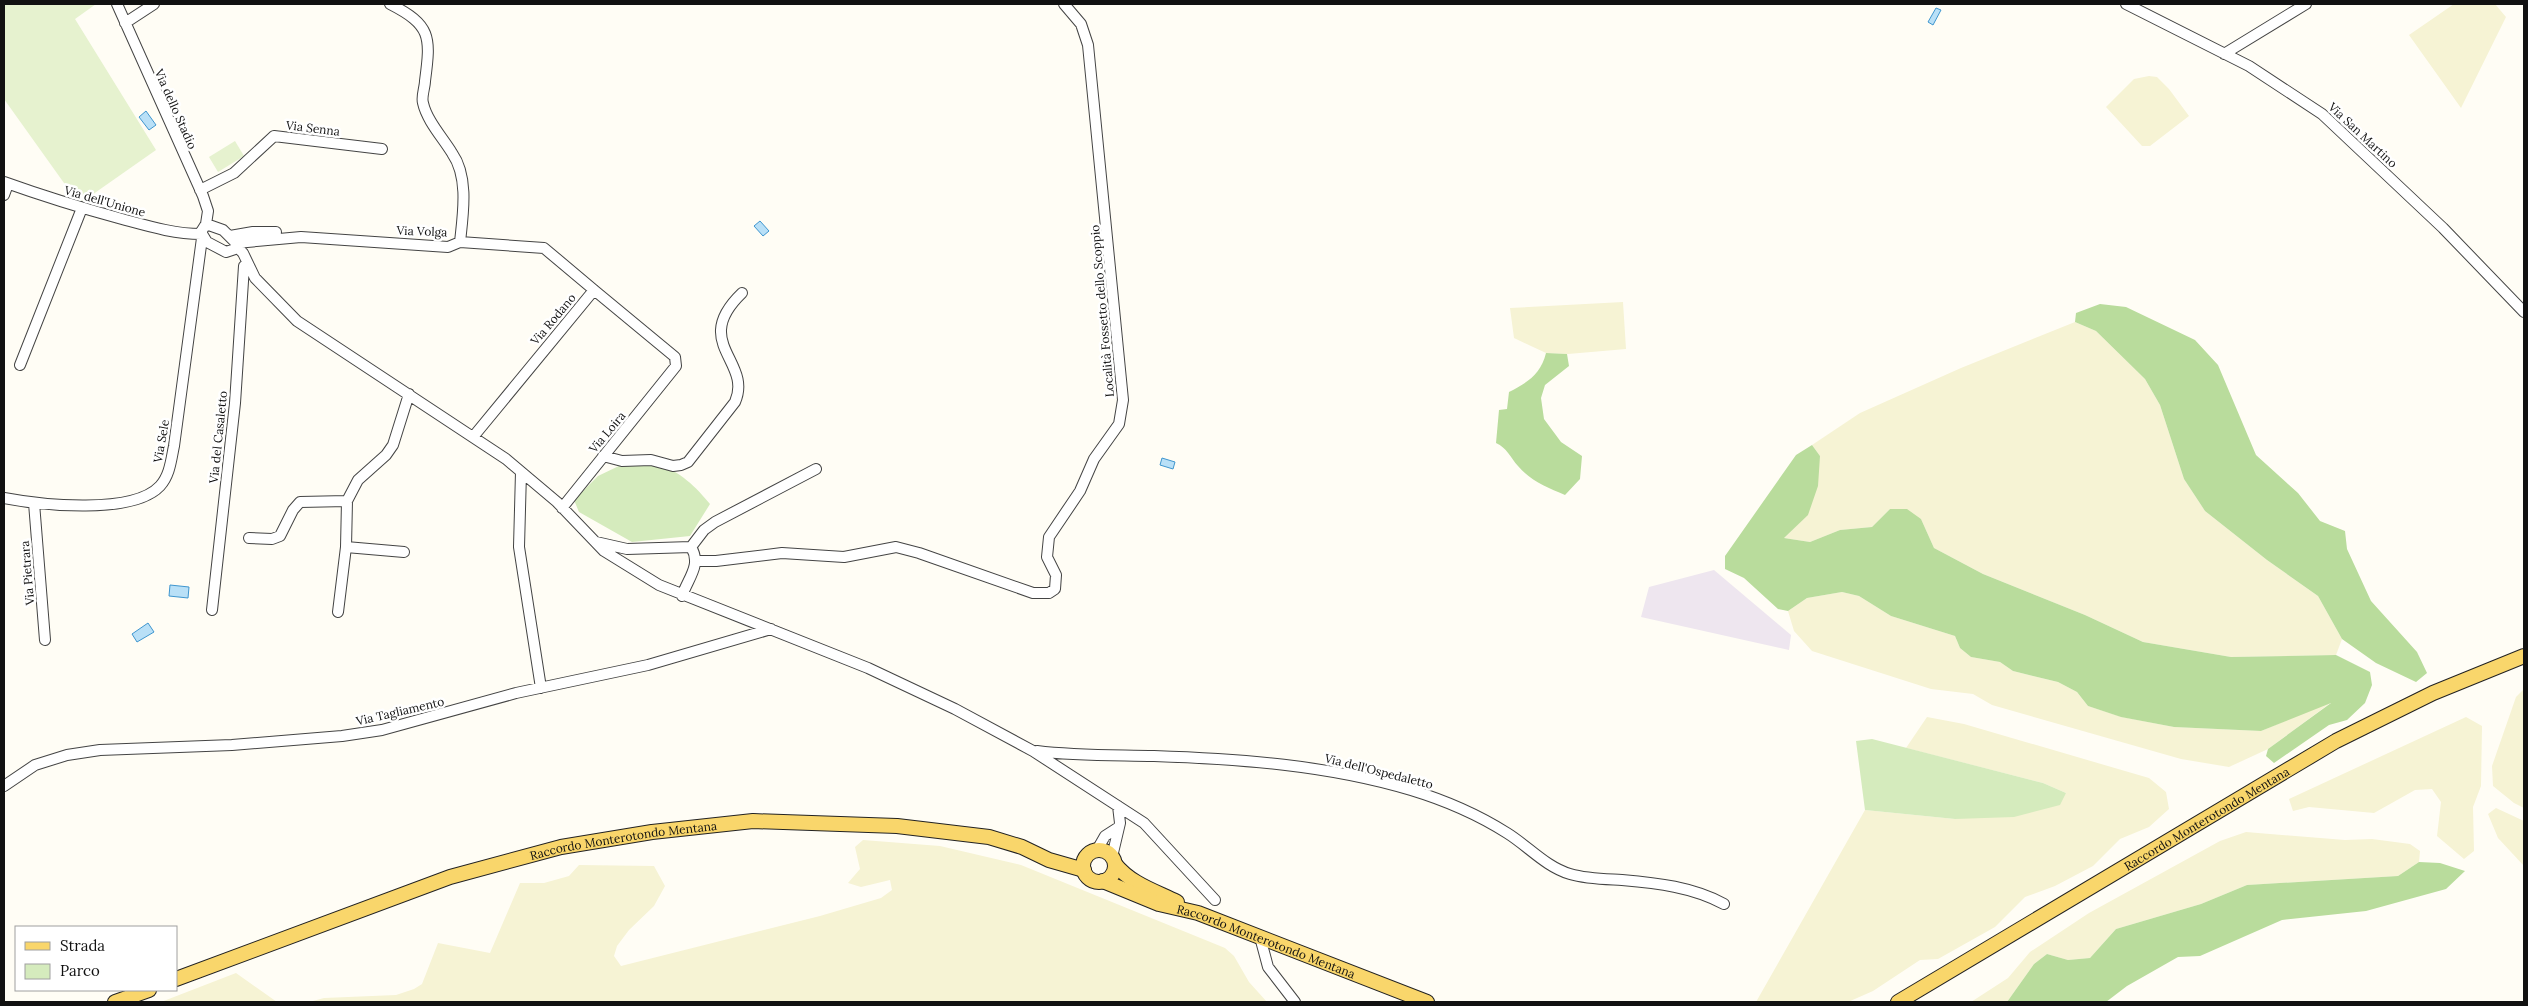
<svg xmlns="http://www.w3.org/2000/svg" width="2528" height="1006" font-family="Lora,serif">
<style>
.industrial{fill:#eee6ef}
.farmland{fill:#f6f3d4}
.green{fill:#d5ebbd}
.forest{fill:#b9dc9c}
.pitch{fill:#e6f2cf}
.water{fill:#b9e0f7;stroke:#3f96cf}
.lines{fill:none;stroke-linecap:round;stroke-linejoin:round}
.minor-casing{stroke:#444;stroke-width:12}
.major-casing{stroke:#222;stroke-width:16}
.minor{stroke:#fff;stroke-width:10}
.major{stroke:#f9d66b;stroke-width:14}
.labels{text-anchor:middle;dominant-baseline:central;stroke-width:5;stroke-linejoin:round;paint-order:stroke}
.street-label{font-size:12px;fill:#111;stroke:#fff}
</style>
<rect width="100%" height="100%" fill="#fffdf5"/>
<path class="industrial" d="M1714,570L1791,635L1789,650L1641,617L1649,587Z"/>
<path class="farmland" d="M2454,4H2495L2506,17L2461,108L2409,35Z
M2149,76L2157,77L2169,89L2189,116L2150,146H2142L2106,107L2134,79Z
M1623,302L1626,349L1568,354L1546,353L1514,338L1510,308Z
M2075,322L2096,331L2145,379L2160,405L2184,479L2205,511L2267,560L2318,596L2342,639L2336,655L2231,657L2143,642L2085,615L1983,574L1934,548L1921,519L1890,509L1872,527L1840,530L1810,542L1784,538L1807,515L1820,456L1812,445L1860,413L1961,368Z
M1842,592L1859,596L1891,616L1955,636L1960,648L1971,657L2000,662L2013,671L2058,682L2077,692L2088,706L2122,717L2174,727L2261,731L2333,701L2268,749L2229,767L2181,759L1992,705L1973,694L1931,689L1812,651L1794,631L1788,611L1807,598Z
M2524,689V808L2514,803L2493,786L2492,766L2516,697Z
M1927,717L1964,724L2149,778L2166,792L2169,809L2149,827L2120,839L2093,866L2055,886L2025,897L1995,927L1938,959L1920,960L1873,991L1848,1002H1756L1865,810L1955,819L2066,793L2043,783L1906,748Z
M2466,717L2482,726L2481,786L2473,807L2474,851L2464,859L2437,836L2441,802L2432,789L2415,790L2374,813L2309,807L2293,811L2289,799Z
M2496,808L2524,821V866L2498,838L2488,814Z
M2246,832L2345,840L2372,839L2410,844L2420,851L2419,862L2398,876L2247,885L2201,904L2116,929L2090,958L2068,960L2047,954L2034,964L2007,1002H1971L2008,978L2030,952L2089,913L2220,841Z
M863,840L940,846L1021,865L1225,948L1234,956L1249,982L1267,1002H309L324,998L396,995L414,989L422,984L438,943L490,953L520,883H544L569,876L579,865L654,866L665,886L654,906L629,930L617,946L614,956L621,966L820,916L881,898L892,890L890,880L861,887L848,883L860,869L855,847Z
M236,973L277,1002H161Z"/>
<path class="green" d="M623,464C633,464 647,462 658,465C679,470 697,488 710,504L690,536L632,542L579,512L574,500L598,476Z
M1872,739L2043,783L2066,793L2060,805L2014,817L1955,819L1865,810L1856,741Z"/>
<path class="forest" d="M2100,304L2126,307L2195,340L2218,365L2256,455L2298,493L2320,521L2345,531L2347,549L2371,601L2417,652L2427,673L2416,682L2376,663L2342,639L2318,596L2267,560L2205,511L2184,479L2160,405L2145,379L2096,331L2075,322L2076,313Z
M1546,353L1567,354L1569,366L1545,385L1541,398L1544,419L1561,442L1582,456L1580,479L1565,495C1547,487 1531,481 1518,466C1510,457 1507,448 1496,443L1499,410L1507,409L1509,392C1527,383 1541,374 1546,353Z
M1812,445L1820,456L1818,486L1808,515L1784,538L1810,542L1840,530L1872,527L1890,509H1907L1921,519L1934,548L1983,574L2085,615L2143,642L2231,657L2336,655L2370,672L2372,685L2365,703L2347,720L2329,725L2274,763L2266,756L2268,749L2331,703L2261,731L2174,727L2121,717L2088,706L2077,692L2058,682L2013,671L2000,662L1971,657L1960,648L1955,636L1891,616L1859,596L1842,592L1807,598L1788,611L1778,609L1744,578L1725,569V556L1796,455Z
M2419,862L2440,863L2465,871L2446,889L2366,911L2282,920L2200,956L2178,957L2127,986L2106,1002H2007L2034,964L2047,954L2068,960L2090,958L2116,929L2201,904L2247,885L2398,876Z"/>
<path class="pitch" d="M4,4H96L75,19L156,150L79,204L4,99Z
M235,141L244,156L218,172L209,157Z"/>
<path class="water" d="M1936,8L1941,10L1933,25L1928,22Z
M146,111L156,125L149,130L139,117Z
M760,221L769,231L763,236L754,226Z
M1162,458L1175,462L1173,469L1160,465Z
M170,585L189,587L188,598L169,596Z
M148,623L154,632L137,642L132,634Z"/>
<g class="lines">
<defs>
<path id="minor" d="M117,4L203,196L208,211L206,224
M390,4C431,25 431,36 425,81C425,87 421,97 423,103C427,121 443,138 452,153C469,177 463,214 460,242
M2126,4L2249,66L2322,114L2443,228L2524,312
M125,23L154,4
M2224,54L2306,4
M4,182C43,196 82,208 122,219C148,226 174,234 201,234
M200,190L234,173L274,136L382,149
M4,195L8,184
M206,224L223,230L236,243L235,249L226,252L207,242L201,232Z
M230,236L253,232H276
M236,243L301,237L448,247L460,242L544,248L594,290
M236,246L243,253L255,278L297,321L506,459L557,502L604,551L659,585L868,668L955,709L1033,751L1144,823L1215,900
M20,365L82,208
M473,437L594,290L675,357L676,366L562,508
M603,456L622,461L651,460L673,466L681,465L688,462L735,402C753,361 690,343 742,293
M521,472L519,547L541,688
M4,498C41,505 133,515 160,486C170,475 171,460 174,446L202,238
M347,501L346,547L404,552
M34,503L45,640
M249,538L272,539L280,536L293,510L300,502L347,501L358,480L386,455L393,445L409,394
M596,542L627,549L691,547
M691,547L704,530L715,522L816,469
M696,561H716L782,553L844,557L896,547L919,553L1033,593H1049L1055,589L1056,575L1047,557L1049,537L1080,491L1094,459L1119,424L1123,400L1088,45L1081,24L1064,4
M682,596C688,578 702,565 691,547
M212,610L235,403L244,266
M338,612L346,547
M1037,751C1076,756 1115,755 1154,756C1240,759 1328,765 1411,790C1444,800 1477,814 1507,833C1528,846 1546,867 1570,874C1587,879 1604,879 1622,880C1657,883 1693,887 1724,904
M4,786L35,765L67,755L100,750L232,745L342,736L382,730L516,693L648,665L771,629
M1097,850L1105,836L1119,827
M1112,857L1120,823L1118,806
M1260,937L1268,967L1295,1002"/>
<g id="major">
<circle cx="1099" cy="866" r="16"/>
<path d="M1115,864C1131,884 1155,891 1177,902"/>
<path id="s1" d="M1103,881L1159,904L1198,913L1427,1002"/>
<path id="s2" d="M176,979L450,877L561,847L652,832L753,821L897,826L989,837L1022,847L1049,860L1084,870"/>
<path d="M115,1002L149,990"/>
<path id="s3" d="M1898,1002L2336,741L2433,693L2524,656"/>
</g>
</defs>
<use href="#minor" class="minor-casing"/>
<use href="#major" class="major-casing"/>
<use href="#minor" class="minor"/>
<use href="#major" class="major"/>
</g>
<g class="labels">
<g class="street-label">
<text transform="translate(176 109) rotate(66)">Via dello Stadio</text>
<text transform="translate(313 128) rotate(7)">Via Senna</text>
<text transform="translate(2363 135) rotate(43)">Via San Martino</text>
<text transform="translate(105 201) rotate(16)">Via dell'Unione</text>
<text transform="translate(422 231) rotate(2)">Via Volga</text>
<text transform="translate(1102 311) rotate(-95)">Località Fossetto dello Scoppio</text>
<text transform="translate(553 319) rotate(-50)">Via Rodano</text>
<text transform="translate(607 432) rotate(-50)">Via Loira</text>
<text transform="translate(218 437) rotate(-84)">Via del Casaletto</text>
<text transform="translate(161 441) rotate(-80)">Via Sele</text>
<text transform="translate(27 573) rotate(-95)">Via Pietrara</text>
<text transform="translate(400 711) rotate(-13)">Via Tagliamento</text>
<text transform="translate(1379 771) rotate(14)">Via dell'Ospedaletto</text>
<text stroke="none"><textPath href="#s3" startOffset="359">Raccordo Monterotondo Mentana</textPath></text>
<text stroke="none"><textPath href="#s2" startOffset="470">Raccordo Monterotondo Mentana</textPath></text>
<text stroke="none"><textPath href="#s1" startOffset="174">Raccordo Monterotondo Mentana</textPath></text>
</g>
</g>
<rect width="2528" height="1006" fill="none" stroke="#111111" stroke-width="10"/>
<rect x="15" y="926" width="162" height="65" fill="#ffffff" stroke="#a0a0a0"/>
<rect x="25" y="942" width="25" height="8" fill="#f9d66b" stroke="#a0a0a0"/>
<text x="60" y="951" font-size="15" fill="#111111">Strada</text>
<rect x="25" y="964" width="25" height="15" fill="#d5ebbd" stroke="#a0a0a0"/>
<text x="60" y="976" font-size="15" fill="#111111">Parco</text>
</svg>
